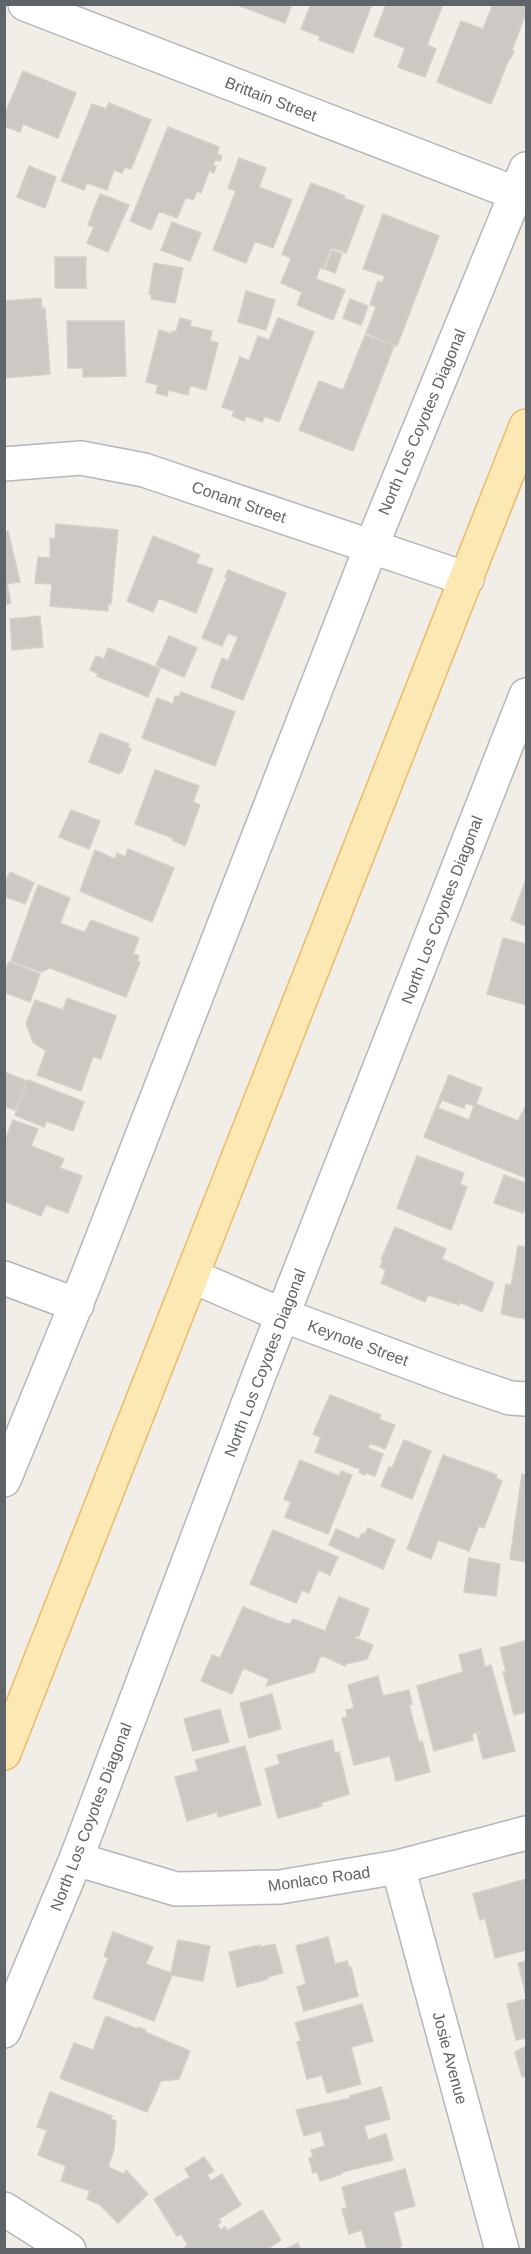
<svg xmlns="http://www.w3.org/2000/svg" width="531" height="2254" font-family="Arial,sans-serif">
<style>
.building{fill:#ccc9c5;stroke:#d5cfc7;stroke-width:1.5;fill-rule:evenodd}
.lines{fill:none;stroke-linecap:round;stroke-linejoin:round}
.minor-casing{stroke:#b3b6ba;stroke-width:36}
.major-casing{stroke:#ecb966;stroke-width:36}
.minor{stroke:#fff;stroke-width:33}
.major{stroke:#fce8b2;stroke-width:33}
.labels{text-anchor:middle;dominant-baseline:central;stroke-width:5;stroke-linejoin:round;paint-order:stroke}
.street-label{font-size:16px;fill:#5f6468;stroke:#fff}
</style>
<rect width="100%" height="100%" fill="#f1eee8"/>
<path class="building" d="M235,4H292L285,23Z
M311,4H372L353,53L319,40L320,36L301,29Z
M386,4H443L427,45L436,49L425,77L398,67L405,48L374,36Z
M493,4H526V13L512,50L514,51L510,59H509L491,104L437,82L461,21L483,29Z
M23,71L76,93L58,138L23,124L20,132L4,126V116Z
M109,103L151,120L131,169L125,167L122,173L114,170L107,190L87,183L84,190L61,181L92,104L106,109Z
M168,127L219,147L217,154L222,156L220,161L215,160L213,165L216,166L214,173L209,171L201,193L197,191L193,200L186,197L177,218L159,211L151,230L130,221Z
M239,158L266,168L259,187L292,200L273,248L255,241L246,263L213,250L236,191L228,188Z
M29,166L56,177L45,208L17,197Z
M311,183L345,196L344,198L364,206L346,253L331,247L323,269L320,267L316,279L345,290L333,320L297,305L302,292L281,283L291,258L282,254Z
M100,194L129,205L108,252L87,243L94,227L88,225Z
M383,214L439,236L397,346L366,333L376,307L370,304L378,281L382,283L385,276L363,269Z
M172,222L201,233L190,261L161,250Z
M332,250L342,254L335,273L325,269Z
M55,257H86V288H55Z
M154,263L183,268L175,303L151,299L152,295L149,294Z
M246,291L275,300L266,330L238,322Z
M41,298L42,309L45,308L50,374L4,378V301Z
M350,299L368,306L361,325L343,318Z
M180,318L191,321L190,326L212,331L210,341L218,343L206,390L190,385L188,395L168,390L167,396L156,393L158,385L146,382L159,330L172,334V331L176,332Z
M278,318L314,332L279,422L265,416L262,422L246,416L244,421L232,416L234,411L222,407L240,357L249,361L258,336L269,340Z
M67,321H124L126,376L83,377V368H68Z
M365,335L394,346L353,451L299,430L319,381L343,390Z
M56,524L118,530L111,604L108,603V611L50,606L52,584L35,583L38,557L50,558V538L55,539Z
M4,531H8L20,582L7,584L11,603L4,605Z
M153,536L200,555L196,563L213,569L196,613L159,598L153,612L127,601Z
M228,570L286,593L243,700L211,687L222,658L228,661L238,637L228,633L222,646L202,638L227,578L225,577Z
M40,616L43,647L12,650L10,619Z
M169,636L197,648L184,677L156,665Z
M108,648L160,669L148,697L97,676L98,674L90,670L96,656L104,659Z
M181,692L235,712L215,766L142,738L157,698L173,704L175,696L179,697Z
M100,733L129,744L128,747L131,749L122,772L120,771L119,774L89,762Z
M155,770L199,786L193,802L200,805L185,846L172,840L173,838L135,824Z
M71,810L100,821L89,849L59,837Z
M128,849L174,868L152,922L80,891L95,850L115,859L117,853L125,857Z
M10,872L34,883L25,904L4,896V885Z
M526,879V926L511,920Z
M38,885L70,898L60,923L88,934L85,932L91,920L139,938L133,954L139,956L137,961L140,962L126,997L50,968L41,972L11,961Z
M503,938L526,944V1005L487,994Z
M9,962L40,974L30,1002L4,992V973Z
M67,998L116,1016L101,1059L93,1056L81,1091L37,1075L46,1051L33,1042L26,1024L35,1000L63,1010Z
M4,1072L27,1081L15,1110L4,1106Z
M449,1075L482,1088L476,1104L518,1121L526,1105V1178L424,1137ZM442,1100L464,1108L466,1103L474,1106L469,1120L438,1108Z
M28,1080L84,1102L73,1131L47,1121L44,1127L15,1115Z
M13,1120L38,1129L31,1146L64,1159L60,1168L82,1176L68,1213L46,1205L41,1216L4,1201V1143Z
M417,1156L464,1173L460,1184L467,1187L451,1230L397,1208Z
M504,1175L526,1183V1204L523,1213L494,1203Z
M395,1227L446,1249L442,1259L494,1283L482,1312L460,1302L459,1305L428,1295L425,1302L381,1283L386,1270L380,1267L383,1261L381,1260Z
M518,1246L526,1247V1319L501,1314L506,1284L511,1286Z
M330,1395L381,1415L379,1419L395,1425L385,1449L370,1443L368,1448L383,1454L375,1476L366,1473L365,1475L359,1472L360,1469L315,1452L321,1437L313,1434Z
M404,1440L431,1451L412,1499L381,1486L389,1467L392,1468Z
M443,1455L497,1475L496,1478L502,1481L484,1528L479,1526L469,1551L438,1540L431,1559L407,1549Z
M300,1460L339,1476L341,1471L352,1475L328,1534L285,1517L291,1502L284,1499Z
M522,1474L526,1475V1562L510,1559Z
M368,1528L395,1540L383,1569L329,1545L336,1529L359,1539L362,1533L365,1534Z
M273,1530L338,1557L330,1575L318,1570L309,1593L302,1590L296,1603L250,1584Z
M469,1558L500,1564L496,1596L464,1592Z
M339,1597L369,1609L359,1636H356L355,1638L373,1645L367,1659L346,1664L345,1666L321,1655L314,1672L266,1686L269,1679L243,1668L232,1694L201,1681L212,1655L220,1658L243,1607L284,1623L290,1624L293,1619L325,1631Z
M524,1641L526,1649V1712L514,1715L503,1672L506,1671L500,1648Z
M481,1649L485,1667L491,1665L515,1751L483,1759L477,1734H480L479,1732L472,1734L473,1740L434,1751L417,1686L463,1672L459,1655Z
M378,1676L383,1696L409,1690L412,1704L409,1705L419,1742L422,1741L430,1772L396,1781L390,1756L354,1765L342,1718L347,1717L346,1710L354,1708L348,1685Z
M272,1694L281,1729L249,1738L240,1703Z
M220,1709L229,1742L193,1751L184,1719Z
M332,1740L335,1753L339,1752L349,1794L321,1803L322,1806L278,1818L265,1769L280,1764L277,1755Z
M245,1746L261,1805L218,1817L217,1812L187,1821L175,1777L198,1771L195,1760Z
M526,1879V1950L495,1958L485,1918L480,1920L473,1894Z
M113,1932L153,1947L146,1964L171,1973L178,1940L210,1946L203,1981L172,1975L154,2021L93,1998L108,1958L104,1956Z
M328,1937L335,1964L347,1961L349,1967H351L358,1996L304,2011L297,1987L306,1984L296,1946Z
M275,1944L283,1973L268,1977V1979L237,1987L229,1952L260,1945V1947Z
M526,1961V1996L518,1963Z
M526,1999V2038L516,2040L507,2004Z
M362,2004L373,2041L351,2047L361,2084L327,2093L322,2075L307,2079L297,2042L301,2041L295,2023Z
M106,2016L137,2029L138,2027L146,2030L145,2032L190,2051L179,2079L161,2081L147,2112L60,2078L74,2043L93,2050Z
M526,2046V2076L522,2077L515,2052Z
M381,2087L390,2119L364,2126L368,2140L386,2134L393,2160L342,2172V2174L320,2181L317,2172L313,2173L309,2158L313,2157L311,2150L325,2146L321,2131L304,2136L296,2110L351,2098L350,2096Z
M50,2092L112,2116L111,2119L116,2121L114,2149L108,2167L124,2174L126,2170L148,2194L118,2223L97,2202L96,2203L87,2199L90,2191L61,2181L66,2166L38,2155L47,2130L37,2127Z
M204,2157L214,2171L207,2175L211,2181L222,2174L241,2205L219,2219L221,2222L217,2225L221,2230L225,2227L227,2231L262,2210L281,2240L266,2250H181L188,2245L181,2234L177,2236L154,2199L190,2177L185,2169Z
M405,2169L415,2206L393,2212L402,2246L391,2250H367L362,2230L349,2234L342,2209L347,2208L342,2187Z
M298,2243L300,2250H284Z"/>
<g class="lines">
<defs>
<path id="minor" d="M25,4L517,194
M4,464L81,458L144,470L467,579
M192,1276L282,1315L454,1379L510,1398L526,1399
M4,1278L77,1305
M4,1480L86,1280L371,547L526,169
M76,1859L176,1889L280,1887L398,1867L526,1833
M398,1867L502,2250
M4,2031L76,1859L259,1375L526,695
M4,2209L69,2250"/>
<path id="major" d="M4,1753L526,426"/>
</defs>
<use href="#minor" class="minor-casing"/>
<use href="#major" class="major-casing"/>
<use href="#minor" class="minor"/>
<use href="#major" class="major"/>
</g>
<g class="labels">
<g class="street-label">
<text transform="translate(271 99) rotate(21)">Brittain Street</text>
<text transform="translate(422 422) rotate(-67)">North Los Coyotes Diagonal</text>
<text transform="translate(239 502) rotate(19)">Conant Street</text>
<text transform="translate(442 910) rotate(-69)">North Los Coyotes Diagonal</text>
<text transform="translate(358 1343) rotate(20)">Keynote Street</text>
<text transform="translate(265 1363) rotate(-69)">North Los Coyotes Diagonal</text>
<text transform="translate(91 1817) rotate(-69)">North Los Coyotes Diagonal</text>
<text transform="translate(319 1879) rotate(-8)">Monlaco Road</text>
<text transform="translate(450 2058) rotate(75)">Josie Avenue</text>
</g>
</g>
<rect width="531" height="2254" fill="none" stroke="#5f6468" stroke-width="12"/>
</svg>
